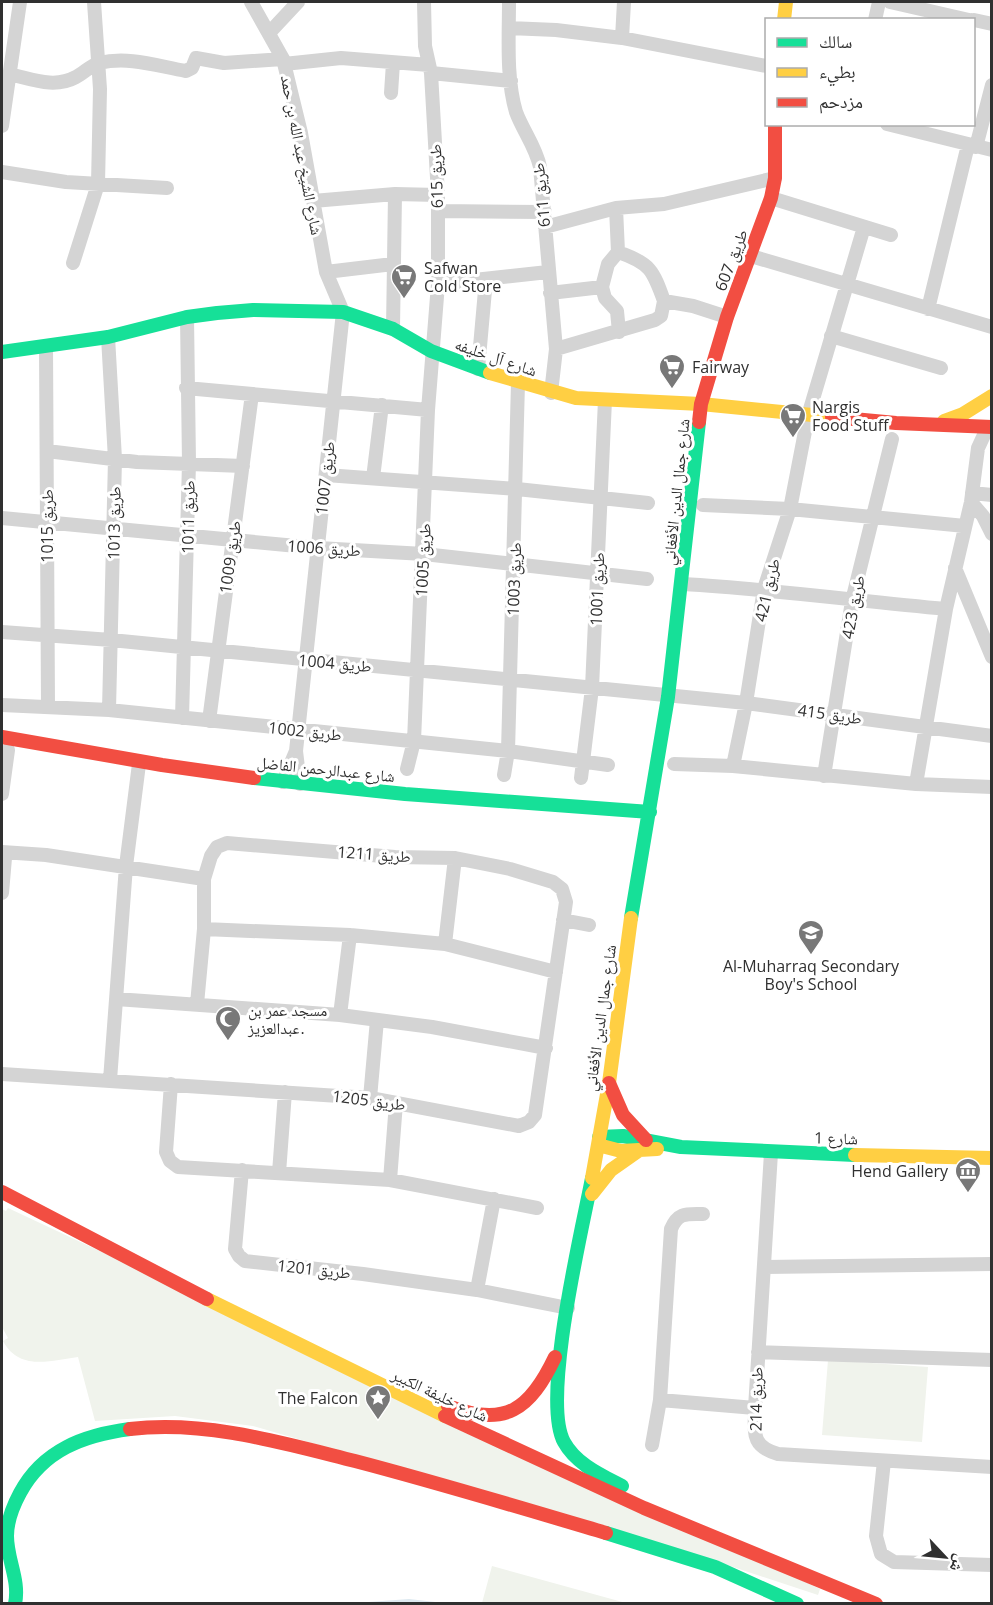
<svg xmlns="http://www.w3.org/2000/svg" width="993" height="1605" font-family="'Open Sans','Noto Naskh Arabic',sans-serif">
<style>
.green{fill:#f0f3ec}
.water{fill:#dde9f0}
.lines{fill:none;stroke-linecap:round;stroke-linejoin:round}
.street{stroke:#d4d4d4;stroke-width:14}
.fast{stroke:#16e098;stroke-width:14}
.slow{stroke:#ffcf43;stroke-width:14}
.jam{stroke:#f24e42;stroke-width:14}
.labels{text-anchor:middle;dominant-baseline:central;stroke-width:6;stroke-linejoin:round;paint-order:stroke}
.street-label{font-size:16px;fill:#303030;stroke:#fff}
.poi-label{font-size:16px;fill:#303030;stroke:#fff;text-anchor:start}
</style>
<rect width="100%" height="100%" fill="#fff"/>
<path class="green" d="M8,1208L820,1589L818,1595L694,1554L253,1426L175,1416L95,1421L78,1357C50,1361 19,1371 3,1341L8,1338L2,1327V1209L6,1211Z
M828,1360L928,1367L922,1442L822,1435Z
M492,1566L626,1603H482Z"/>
<path class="water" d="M409,1599L444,1603H355Z"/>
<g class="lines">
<path class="street" d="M251,2L283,59L301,133L326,272L343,312L296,751L300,784
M509,2C509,37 506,78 516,112C523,131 536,147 540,167L556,349L551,393
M890,2L969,20
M875,20L879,2
M974,20L992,24
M509,28L556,30L622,38L766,66
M270,32L298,2
M622,38L624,2
M284,64L341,58L429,65
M431,73L511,81
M9,74C32,79 54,89 76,77C84,73 91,65 99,63C129,56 157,66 186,71L192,68L196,58L224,63L283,59
M391,93L393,63
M887,124L992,150
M2,126L20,2
M976,147L992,85
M2,172L66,182L167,188
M771,198L891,235
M313,201L395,194L438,195
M616,208L618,252C650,263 653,270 664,301
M438,211L545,212
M545,227L616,208L664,204L775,178
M618,252L608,264L602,287L605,298L617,311L619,332
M751,256L992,327
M73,263L98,184L100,89L94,2
M326,272L393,264
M438,284L548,272
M550,293L602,287
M928,309L968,145
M393,329L395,194
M831,336L941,368
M108,337L115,459L109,710
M46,346L48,706
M556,349L655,320L661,316L664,301L693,306L727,317
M478,369L486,279
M186,388L428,410
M47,451L137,462L243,466
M326,475L517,489L648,503
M373,478L382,405
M972,493L992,495
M971,502L983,516L992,534
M703,505L790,509L965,526
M2,518L318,548L424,554L647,579
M955,568L992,657
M683,584C771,589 858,601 946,609
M2,632L111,640L746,703L992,736
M2,705L109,710L508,751L608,765
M182,718L189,463L187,317
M209,721L252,394
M674,764L733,766L916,784L992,787
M733,766L746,703L764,589L790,509L808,416L864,227
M407,769L414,741L428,410L438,284V195L431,73L425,46L424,2
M504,775L508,751L518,383
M824,776L852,601L892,439
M581,778L592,688L605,400
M283,782L296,751
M916,784L946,609L971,502L978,448L984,435L992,429
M2,794L8,750
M2,852L46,855L204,879
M2,853L5,858L2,893
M563,920L589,925
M204,929L350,935L445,944L556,972
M445,944L455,858
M116,999L340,1015L432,1027L546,1048
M340,1015L350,935
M2,1074L370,1098L519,1126L529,1122L535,1115L566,902L562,889L553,882L510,869L455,858L395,857L227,843L217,847L211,856L204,879V929L197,1004
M110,1080L126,866L139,764
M171,1084L166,1152L170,1161L178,1167L390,1180L537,1208
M370,1098L377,1020
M771,1153L755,1408C755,1432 750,1446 778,1454L992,1467
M242,1170L235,1249L239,1256L245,1261L363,1274L477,1290L568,1308
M279,1173L285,1092
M390,1180L396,1103
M765,1267L992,1264
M477,1290L494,1199
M758,1352L992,1360
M660,1400L755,1408
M652,1445L660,1400L671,1229C678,1212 687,1214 703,1214
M884,1461L876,1536L881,1554L894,1562L992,1565"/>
<path class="fast" d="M2,352L108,337L187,317L217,313L253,310L343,312L393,329L431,351L490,373
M254,778L405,794L650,812
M631,918L668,697L699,422
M599,1137L623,1136L681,1147L855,1155
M592,1178C582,1230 541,1400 564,1442C576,1464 601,1475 622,1486
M606,1533L715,1567L797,1604
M15,1604C20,1580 7,1560 7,1536C7,1521 13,1506 20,1493C43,1450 84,1435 130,1429"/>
<path class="slow" d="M784,20L786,2
M490,373L576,398L701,404L832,417
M944,421L963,414L992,396
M598,1145L621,1151L657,1149
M855,1155L992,1158
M592,1178L609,1083L631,918
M592,1194L611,1170L638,1151
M207,1299L445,1416"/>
<path class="jam" d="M832,417L896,423L992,427
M699,422L701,404L727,317L771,198L775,178V124
M2,737L162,765L254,778
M609,1083L623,1115L646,1140
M2,1192L207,1299
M448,1406C505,1428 530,1410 555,1357
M445,1416L644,1508L876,1604
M130,1429C206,1420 283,1443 355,1461C439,1483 522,1508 606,1533"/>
</g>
<defs>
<symbol id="supermarket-pin" viewBox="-11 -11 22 30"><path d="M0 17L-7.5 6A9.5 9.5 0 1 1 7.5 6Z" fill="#787878" stroke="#fff"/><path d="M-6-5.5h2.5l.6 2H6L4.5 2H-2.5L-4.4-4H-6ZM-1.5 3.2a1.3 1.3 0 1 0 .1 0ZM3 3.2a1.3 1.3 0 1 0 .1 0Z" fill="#fff"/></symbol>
<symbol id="school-pin" viewBox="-11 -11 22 30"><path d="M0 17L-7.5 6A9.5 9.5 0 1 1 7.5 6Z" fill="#787878" stroke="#fff"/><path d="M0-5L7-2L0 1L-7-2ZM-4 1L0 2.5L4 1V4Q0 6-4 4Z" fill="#fff"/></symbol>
<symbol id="mosque-pin" viewBox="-11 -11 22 30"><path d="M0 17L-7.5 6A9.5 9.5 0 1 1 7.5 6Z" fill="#787878" stroke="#fff"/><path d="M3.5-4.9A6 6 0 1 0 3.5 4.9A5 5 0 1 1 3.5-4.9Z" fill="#fff"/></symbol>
<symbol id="museum-pin" viewBox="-11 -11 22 30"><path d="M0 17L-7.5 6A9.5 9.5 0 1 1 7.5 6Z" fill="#787878" stroke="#fff"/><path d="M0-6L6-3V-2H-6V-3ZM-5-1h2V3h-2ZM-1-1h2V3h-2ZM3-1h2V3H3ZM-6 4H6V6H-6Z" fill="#fff"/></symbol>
<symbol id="sight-pin" viewBox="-11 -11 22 30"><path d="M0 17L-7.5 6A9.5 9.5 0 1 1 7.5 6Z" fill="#787878" stroke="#fff"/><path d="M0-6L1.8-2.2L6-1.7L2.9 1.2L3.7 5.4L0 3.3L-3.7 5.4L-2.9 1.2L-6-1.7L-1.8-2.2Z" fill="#fff"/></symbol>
</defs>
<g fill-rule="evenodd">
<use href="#supermarket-pin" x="389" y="262" width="30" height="40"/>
<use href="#supermarket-pin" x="657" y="352" width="30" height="40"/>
<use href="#supermarket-pin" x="778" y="401" width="30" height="40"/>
<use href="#school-pin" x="796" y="918" width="30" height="40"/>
<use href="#mosque-pin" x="213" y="1004" width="30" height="40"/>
<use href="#museum-pin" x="953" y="1156" width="30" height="40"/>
<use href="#sight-pin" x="363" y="1383" width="30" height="40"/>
</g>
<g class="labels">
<g class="street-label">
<text transform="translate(302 155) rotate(79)">شارع الشيخ عبد الله بن حمد</text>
<text transform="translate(436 176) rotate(-92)">طريق 615</text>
<text transform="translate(541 195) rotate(-96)">طريق 611</text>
<text transform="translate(731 260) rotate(-69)">طريق 607</text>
<text transform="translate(496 357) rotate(19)">شارع آل خليفه</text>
<text transform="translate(325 478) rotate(-84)">طريق 1007</text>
<text transform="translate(676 492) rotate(-84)">شارع جمال الدين الأفغاني</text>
<text transform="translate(188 517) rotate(-89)">طريق 1011</text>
<text transform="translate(114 523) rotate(-89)">طريق 1013</text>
<text transform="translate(47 526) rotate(-90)">طريق 1015</text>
<text transform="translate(324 548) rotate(4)">طريق 1006</text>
<text transform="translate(230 557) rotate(-82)">طريق 1009</text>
<text transform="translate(423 560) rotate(-87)">طريق 1005</text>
<text transform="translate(514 579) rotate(-88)">طريق 1003</text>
<text transform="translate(597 589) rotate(-88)">طريق 1001</text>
<text transform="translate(767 590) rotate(-77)">طريق 421</text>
<text transform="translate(853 607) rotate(-79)">طريق 423</text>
<text transform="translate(335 663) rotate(5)">طريق 1004</text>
<text transform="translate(830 714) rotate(8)">طريق 415</text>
<text transform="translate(305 731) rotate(6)">طريق 1002</text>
<text transform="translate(326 769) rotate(6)">شارع عبدالرحمن الفاضل</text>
<text transform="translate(374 854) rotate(4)">طريق 1211</text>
<text transform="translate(600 1018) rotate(-82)">شارع جمال الدين الأفغاني</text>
<text transform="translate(369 1100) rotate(7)">طريق 1205</text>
<text transform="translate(836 1138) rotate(1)">شارع 1</text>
<text transform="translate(314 1269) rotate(6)">طريق 1201</text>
<text transform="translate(440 1395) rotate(25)">شارع خليفة الكبير</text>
<text transform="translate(756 1399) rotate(-89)">طريق 214</text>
</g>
<g class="poi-label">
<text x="424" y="268">Safwan<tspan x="424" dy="18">Cold Store</tspan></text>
<text x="692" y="367">Fairway</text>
<text x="812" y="407">Nargis<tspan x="812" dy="18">Food Stuff</tspan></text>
<text x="811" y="966" text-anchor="middle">Al-Muharraq Secondary<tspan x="811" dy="18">Boy's School</tspan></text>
<text x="248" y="1010">مسجد عمر بن<tspan x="248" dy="18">عبدالعزيز.</tspan></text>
<text x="948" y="1171" text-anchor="end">Hend Gallery</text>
<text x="358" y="1398" text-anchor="end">The Falcon</text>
</g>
</g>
<rect width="993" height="1605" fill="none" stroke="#303030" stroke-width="6"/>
<rect x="765" y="18" width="210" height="108" fill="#ffffff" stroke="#acacac" stroke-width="1.5"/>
<rect x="777" y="38" width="30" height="9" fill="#16e098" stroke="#acacac" stroke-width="1.5"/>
<text x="819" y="48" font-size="18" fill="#303030">سالك</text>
<rect x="777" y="68" width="30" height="9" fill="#ffcf43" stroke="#acacac" stroke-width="1.5"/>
<text x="819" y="78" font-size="18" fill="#303030">بطيء</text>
<rect x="777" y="98" width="30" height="9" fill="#f24e42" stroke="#acacac" stroke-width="1.5"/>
<text x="819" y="108" font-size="18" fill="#303030">مزدحم</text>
<g transform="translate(945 1557) rotate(116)" stroke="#ffffff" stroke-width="4.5" paint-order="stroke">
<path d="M0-4.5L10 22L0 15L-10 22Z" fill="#303030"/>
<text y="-9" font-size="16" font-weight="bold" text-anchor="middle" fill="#303030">ش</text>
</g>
</svg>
